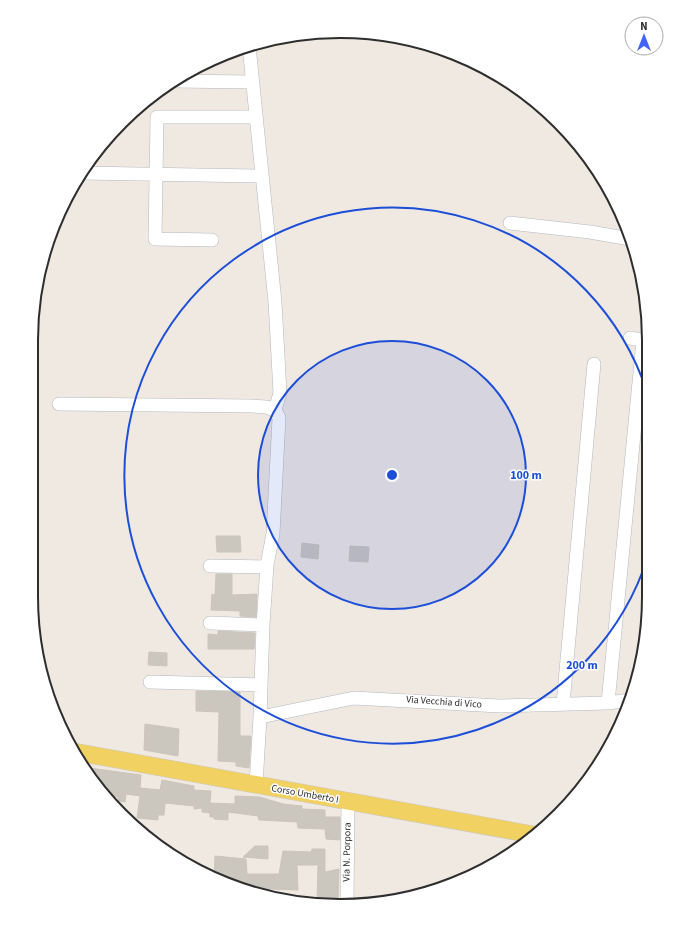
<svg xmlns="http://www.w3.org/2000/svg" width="680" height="937" font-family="'Source Sans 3',sans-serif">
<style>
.building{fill:#cbc7bf;stroke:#cbc5ba}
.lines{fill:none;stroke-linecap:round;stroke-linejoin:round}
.minor-casing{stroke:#b4b7c1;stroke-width:14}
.major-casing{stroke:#c9c9c9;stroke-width:18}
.minor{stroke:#fff;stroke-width:13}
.major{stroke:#f2d163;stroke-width:17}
.ring{fill:none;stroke:#1d4ed8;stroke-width:2}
.labels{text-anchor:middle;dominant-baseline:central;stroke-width:3;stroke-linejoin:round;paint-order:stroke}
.street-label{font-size:10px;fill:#2e2e2e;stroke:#fff}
.rim{fill:none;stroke:#2e2e2e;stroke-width:2}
.centre{fill:#1d4ed8;stroke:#fff;stroke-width:2}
.ring-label{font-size:12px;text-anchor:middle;font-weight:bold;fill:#1d4ed8;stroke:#fff;stroke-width:3;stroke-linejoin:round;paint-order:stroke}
</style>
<rect width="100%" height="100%" fill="#efe9e1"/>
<path class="building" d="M216,536H240L241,552H217Z
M302,543L319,545L318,559L301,557Z
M350,546L369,547L368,562L349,561Z
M216,574H232V595L257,594L256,617L240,616V611L211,610L212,594L215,595Z
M218,631L255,633L254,649H208V634L218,635Z
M149,652L167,653V666L148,665Z
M196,691L240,692V736H251L249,768L236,766V762L218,761L219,712L196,711Z
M145,724L179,729L178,756L144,750Z
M82,767L141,775L140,788L160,790L162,780L194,786V790L211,791L210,803L235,804V796L260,797L283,804L302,806V809L325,810V817H340V840L326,839L325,829L298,828L297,822L259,820L258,816L228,812V820L214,819V817H210V813L202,812V808L194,809V806L165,803L164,815H158V820L137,818L140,796L126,794L125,802L118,801V797L107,796Z
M255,846H268V859L243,857Z
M312,849H325V872L339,869L338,899L317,901L318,865H297L298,890L270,889V892H263L250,888V885H239L214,877L215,856L246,859L247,874H279L283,851L311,852Z"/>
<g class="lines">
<defs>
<path id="minor" d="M249,46L275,302L280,393L275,410
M173,81L252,82
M82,173L262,176
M510,223L590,232L630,239
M212,240L155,239L157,117H256
M630,338L647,341
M59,404L252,406L266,407L275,410L279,418L273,534L267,565L263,625L260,717L256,785
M210,566L267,567
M210,623L263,625
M150,682L261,685
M608,703L643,341
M563,704L594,364
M260,717L354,698L499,706L608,703L630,700
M347,903L348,801"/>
<path id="major" d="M76,752L535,835"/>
</defs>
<use href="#minor" class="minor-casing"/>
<use href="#major" class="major-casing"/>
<use href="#minor" class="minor"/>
<use href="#major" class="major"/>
</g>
<circle cx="392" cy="475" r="134" fill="#1d4ed8" fill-opacity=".12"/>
<g class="ring">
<circle cx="392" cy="475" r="134"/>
<path d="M648 556A268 268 0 1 1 647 392"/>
</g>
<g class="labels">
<g class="street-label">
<text transform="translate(444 702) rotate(4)">Via Vecchia di Vico</text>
<text transform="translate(305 794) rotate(10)">Corso Umberto I</text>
<text transform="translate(347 852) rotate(-89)">Via N. Porpora</text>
</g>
</g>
<path d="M0 0H680V937H0ZM340 38H340A302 302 0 0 1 642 340V597A302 302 0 0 1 340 899H340A302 302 0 0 1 38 597V340A302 302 0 0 1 340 38Z" fill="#fff" fill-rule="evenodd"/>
<path class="rim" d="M340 38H340A302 302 0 0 1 642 340V597A302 302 0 0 1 340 899H340A302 302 0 0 1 38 597V340A302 302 0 0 1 340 38Z"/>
<circle cx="392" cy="475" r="6" class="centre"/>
<g class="ring-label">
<text x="526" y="479">100 m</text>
<text x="582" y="669">200 m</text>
</g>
<g transform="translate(644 36)"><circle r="19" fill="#ffffff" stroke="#ababab"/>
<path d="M0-3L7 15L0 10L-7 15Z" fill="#4264fb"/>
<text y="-6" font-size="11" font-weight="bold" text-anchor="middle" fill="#2e2e2e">N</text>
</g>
</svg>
